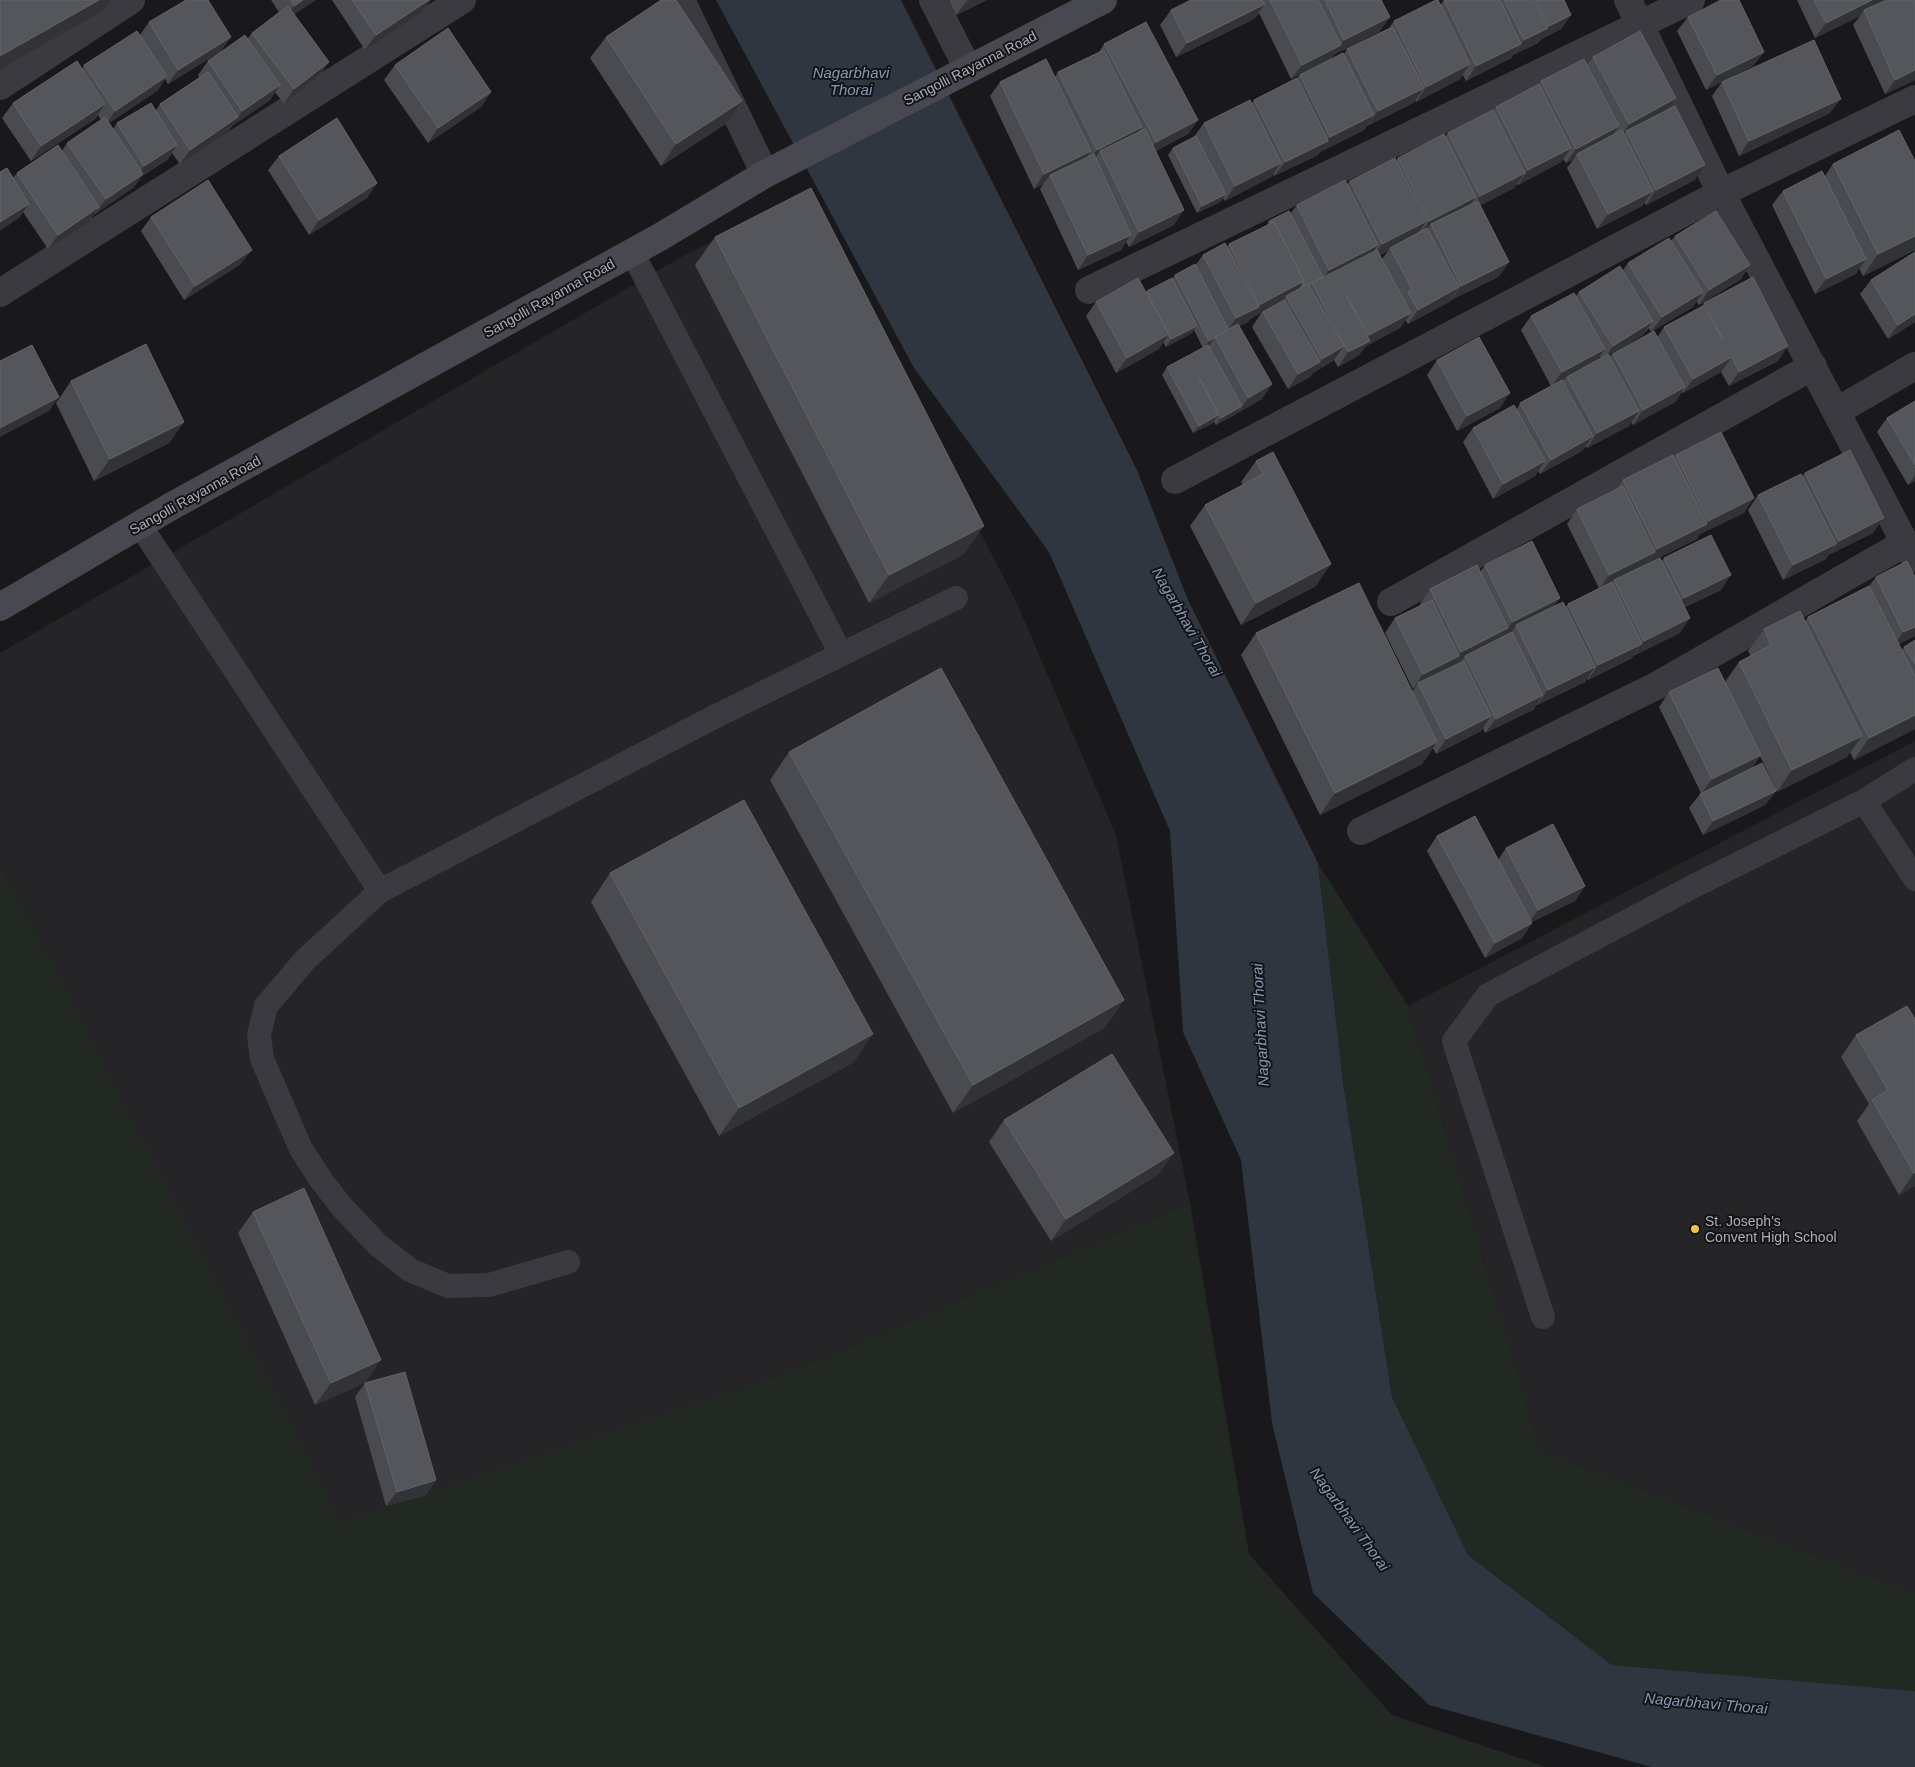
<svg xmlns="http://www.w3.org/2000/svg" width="1915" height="1767" font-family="Arial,sans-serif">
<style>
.built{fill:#252528}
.green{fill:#212922}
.water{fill:#2f363f}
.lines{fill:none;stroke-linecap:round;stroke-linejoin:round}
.lane{stroke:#3a3a40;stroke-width:24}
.street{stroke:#3a3a40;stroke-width:28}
.secondary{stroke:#484950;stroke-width:28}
.wall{fill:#4a4b50;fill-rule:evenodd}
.shaded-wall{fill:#323336}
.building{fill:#55565b;stroke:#62646a}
.poi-dot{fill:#edc23f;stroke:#141416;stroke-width:2}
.labels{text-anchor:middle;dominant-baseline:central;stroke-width:4;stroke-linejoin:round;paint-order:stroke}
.street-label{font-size:14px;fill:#abafba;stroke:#141416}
.poi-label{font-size:14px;fill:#abafba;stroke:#141416;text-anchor:start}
.water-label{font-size:15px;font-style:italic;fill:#8499b4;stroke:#141416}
</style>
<rect width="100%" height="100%" fill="#19191b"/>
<path class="built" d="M805,195L1016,601L1116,835L1190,1203L799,1368L340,1523L0,863V653L683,256Z
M1915,741V1593L1541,1451L1408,1006Z"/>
<path class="green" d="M0,863L340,1522L799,1368L1190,1203L1249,1554L1392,1715L1546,1767H0Z
M1318,863L1408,1006L1541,1451L1915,1593V1691L1612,1665L1468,1555L1392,1397L1343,1082Z"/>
<path class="water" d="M716,0H901L1137,470L1188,600L1318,863L1343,1082L1392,1397L1468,1555L1612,1665L1915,1691V1767H1652L1429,1705L1313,1593L1272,1423L1241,1160L1183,1032L1170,831L1049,552L914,368Z"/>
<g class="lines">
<path class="lane" d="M632,252L841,654
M140,525L380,891
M1864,801L1915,879
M568,1262L489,1285L448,1286L410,1270L378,1245L342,1207L321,1180L301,1149L262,1059L259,1035L266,1006L305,960L380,891L716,716L956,598
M1543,1317L1454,1041L1488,995L1692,887L1864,801L1915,769"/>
<path class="street" d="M681,0L765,174
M933,0L968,69
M1628,0L1721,193L1905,543L1915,558
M0,86L131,0
M1089,290L1691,0
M0,293L462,0
M1837,411L1915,366
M1175,480L1721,193L1915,99
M1391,602L1813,366
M1361,831L1658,685L1905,543"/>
<path class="secondary" d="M0,607L170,507L660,237L765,174L1103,0"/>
</g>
<path class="wall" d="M271,0H316L294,14L329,62L319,76L284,104L275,92L270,100L232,126L228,132L180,164L172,153L167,160L142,176L133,188L95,214V213L89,222L48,249L23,212L19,218L13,178L17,173L62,151L67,143L101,120L98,115L95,119L31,161L2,118L13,103L82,69L84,65L140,35L149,22L231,37L220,52L168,84L165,79L157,91L109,123L113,129L117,123L156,110L160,104L199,78L198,75L208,61L248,38L252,33L279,12Z
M332,0H431L422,12L365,50Z
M949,0H987L956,15Z
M1191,0H1381L1390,17L1379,32L1335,54L1331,59L1344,54L1347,49L1389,28L1394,21L1441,4L1444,0H1564L1571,15L1561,29L1540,40L1538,43L1514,54L1511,58L1466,81L1463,75L1460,79L1416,102L1415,100L1413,103L1367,126V125L1364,130L1320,152L1318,155L1274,176L1273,174L1271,177L1225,201L1223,198L1220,202L1197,213L1168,155L1173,148L1193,138L1204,123L1252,103L1254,100L1297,79L1299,75L1291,79L1259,13L1254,19L1176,57L1160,25L1171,10Z
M1797,0H1915V80L1885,94L1853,25L1860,16L1815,38Z
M1688,17L1764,52L1753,66L1732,77L1830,113L1739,156L1712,96L1722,82L1706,90L1677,31Z
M606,37L742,101L727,123L661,166L590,58Z
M1104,44L1198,120L1188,134L1156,151L1174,225L1129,247L1126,242L1121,250L1078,270L1040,189L1043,184L1034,189L990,96L1000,82L1055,77L1058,72L1099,52Z
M1593,57L1676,98L1668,109L1695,180L1646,205L1644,202L1642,206L1597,229L1567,168L1573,160L1566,163L1563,159L1561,162L1518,185L1517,184L1514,188L1480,205L1509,262L1498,277L1451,300L1449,302L1408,324L1405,320L1400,328L1366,346L1359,355L1338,367L1334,360L1333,361L1312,373L1310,377L1288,389L1252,327L1262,312L1250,319L1248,322L1239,326L1262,399L1216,425L1214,422L1213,423L1193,433L1162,375L1167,367L1203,348L1194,330L1192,333L1166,347L1163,342L1159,349L1116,373L1086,316L1096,302L1146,292L1172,279L1175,275L1195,266L1203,255L1227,247L1229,244L1266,226L1269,221L1290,214L1297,205L1347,184L1350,181L1396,161L1398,158L1445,137L1448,133L1493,111L1496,107L1538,85L1541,81L1587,65ZM1388,251L1382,259L1380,255Z
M395,65L491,92L481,107L428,143L384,80Z
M279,156L377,183L367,198L309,235L268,170Z
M1915,161V250L1863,276L1859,268L1856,274L1815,294L1772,205L1783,191L1825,176L1833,164Z
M151,217L241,264L184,300L141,231Z
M1675,236L1750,265L1740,280L1699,305L1696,301L1693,307L1651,332L1649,328L1643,335L1620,350L1658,336L1664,327L1702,306L1704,303L1778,361L1729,386L1721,372L1683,393L1682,392L1675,402L1633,425L1631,422L1629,426L1587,448L1586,446L1582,451L1540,474L1538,471L1535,476L1493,499L1463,442L1473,428L1517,409L1520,403L1551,386L1521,330L1531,316L1576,296L1579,292L1623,270L1628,263L1671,241ZM1600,356L1601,358L1596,361Z
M715,237L964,554L869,603L695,265Z
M1871,280L1915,322L1888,339L1860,294Z
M1437,360L1500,408L1457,431L1427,375Z
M71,381L184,422L169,443L94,481L56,403Z
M1915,401V481L1908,485L1877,432L1887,418Z
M1273,452L1316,586L1241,625L1190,526L1205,505L1243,485L1241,482L1256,461Z
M1676,455L1744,513L1700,534L1697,539L1647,563L1646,565L1662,561L1664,558L1721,590L1685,607L1680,633L1634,655L1632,658L1588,680L1587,678L1585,682L1537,705V704L1533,710L1485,733L1483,728L1481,731L1436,754L1433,748L1422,764L1320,815L1241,655L1256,633L1412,692L1415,688L1413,689L1385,633L1395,618L1421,606L1420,604L1430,589L1480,572L1485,565L1555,606L1565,607L1568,604L1599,588L1567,524L1577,509L1617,489L1623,480L1674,457Z
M1805,473L1873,533L1828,555L1826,559L1783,580L1748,510L1758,495L1802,476Z
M1876,577L1915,636L1899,644L1902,650L1904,647L1915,640V729L1854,760L1850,752L1847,757L1777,792L1760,756L1752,768L1776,791L1765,805L1703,835L1689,808L1700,794L1701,793L1659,707L1669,692L1725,682L1739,662L1751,656L1748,651L1764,629L1805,621L1808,617L1869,586Z
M789,752L1124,1000L1104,1028L953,1113L770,780Z
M1437,836L1498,860L1506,848L1585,886L1575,901L1531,922L1532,923L1522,938L1485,958L1427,851Z
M610,873L854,1062L719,1136L591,902Z
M1915,1019V1186L1899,1195L1857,1121L1869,1104L1841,1057L1856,1035Z
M1004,1120L1159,1174L1051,1241L989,1142Z
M253,1212L366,1382L315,1405L238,1233Z
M365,1383L436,1480L426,1495L386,1506L355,1397Z"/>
<path class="shaded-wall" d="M99,0H110L102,11L0,69V56Z
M303,0H316L284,20L294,6Z
M429,0H431L422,12L365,50L376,35Z
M968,0H987L956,15L967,1Z
M1872,0H1889L1864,10L1860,16L1815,38L1826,23Z
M1265,4L1254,19L1176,57L1187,43Z
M1571,15L1561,29L1540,40L1538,43L1514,55L1524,40L1547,29L1549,26Z
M1390,17L1379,32L1335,54L1330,60L1291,79L1302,65L1340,46L1344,40Z
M231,37L220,52L168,84L178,70Z
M1521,44L1511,58L1466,81L1476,66Z
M1764,52L1753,66L1706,90L1717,75Z
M329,62L319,76L284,104L294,89Z
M1470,64L1460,79L1416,102L1426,87Z
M1915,70V80L1885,94L1895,80Z
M167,76L157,91L105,126L115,111Z
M280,85L270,100L232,126L228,132L180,164L190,150L238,117L242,111Z
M1424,88L1413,103L1367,126L1378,111Z
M491,92L481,107L428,143L438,128Z
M1676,98L1665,113L1626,131L1622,137L1619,139L1629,124Z
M1841,99L1830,113L1739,156L1749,141Z
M742,101L727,123L661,166L676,144Z
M105,104L95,119L31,161L41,146Z
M1374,115L1364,130L1320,152L1318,155L1274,176L1285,162L1327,141L1330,137Z
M1198,120L1188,134L1146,156L1156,142Z
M1619,126L1609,141L1577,154L1573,160L1566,163L1576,149Z
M1142,127L1132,141L1100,151L1093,161L1086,164L1097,150Z
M177,145L167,160L142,176L133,188L95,214L106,199L135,179L144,166Z
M1571,148L1561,162L1518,185L1528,170Z
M1091,151L1081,166L1050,175L1043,184L1034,189L1044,174Z
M1281,163L1271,177L1225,201L1235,186Z
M1705,165L1695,180L1646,205L1656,190Z
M1525,173L1514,188L1470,211L1480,196Z
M377,183L367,198L309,235L319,220Z
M1653,191L1642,206L1597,229L1608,214Z
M1226,194L1220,202L1197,213L1202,206Z
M1476,197L1465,212L1431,224L1426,232L1419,235L1429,221Z
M29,204L19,218L0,231V222Z
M99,207L89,222L48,249L58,235Z
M1184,210L1174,225L1129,247L1139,232Z
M1427,221L1416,236L1390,248L1388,251L1371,259L1382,244Z
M1131,235L1121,250L1078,270L1088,255Z
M1915,236V250L1863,276L1878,254Z
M1378,245L1368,260L1319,284L1329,270Z
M252,250L241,264L184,300L195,286Z
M1866,259L1856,274L1815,294L1826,279Z
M1509,262L1498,277L1451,300L1461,286Z
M1750,265L1740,280L1699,305L1709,290Z
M1304,281L1294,296H1286L1282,302L1250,319L1248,322L1227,332L1236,318L1257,308L1259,305Z
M1459,287L1449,302L1408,324L1418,310Z
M1703,292L1693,307L1651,332L1662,317Z
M1411,313L1400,328L1366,346L1359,355L1338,367L1348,352L1363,344L1369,335Z
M1915,314V322L1888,339L1898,325Z
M1653,321L1643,335L1603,361L1613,346Z
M1197,326L1192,333L1166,347L1171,339Z
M1169,334L1159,349L1116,373L1127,358Z
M1214,338L1209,346L1204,348L1209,341Z
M1344,346L1333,361L1312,374L1322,359Z
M1788,346L1778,361L1729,386L1739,372Z
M1605,349L1594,364L1567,377L1565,379L1552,386L1562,372Z
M1732,357L1721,372L1683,393L1693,379Z
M1320,362L1310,377L1288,389L1298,374Z
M1272,384L1262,399L1238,413L1248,398Z
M1685,387L1675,402L1633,425L1643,410Z
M1510,393L1500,408L1457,431L1467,416Z
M59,397L49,411L0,437V428Z
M1242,406L1237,414L1216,425L1221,418Z
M1639,411L1629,426L1587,448L1597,433Z
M1218,415L1213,423L1193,433L1199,426Z
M184,422L169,443L94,481L110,459Z
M1593,436L1582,451L1540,474L1551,460Z
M1545,461L1535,476L1493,499L1503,484Z
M1915,475V481L1908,485Z
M1754,498L1744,513L1700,534L1697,539L1647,564L1657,549L1705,525L1708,521Z
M1884,518L1873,533L1829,555L1839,541Z
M984,526L964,554L869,603L889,575Z
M1836,544L1826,559L1783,580L1793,565Z
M1655,552L1644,567L1614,580L1612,583L1599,589L1609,575Z
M1331,564L1316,586L1241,625L1256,603Z
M1731,575L1721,590L1673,613L1684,598Z
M1560,598L1550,613L1516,625L1511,633L1502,637L1498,643L1465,656L1461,662L1452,667L1449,670L1418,683L1415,688L1413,689L1423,674L1459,656L1461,652L1508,628L1512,622Z
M1690,618L1680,633L1634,656L1644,641Z
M1915,627V636L1893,647L1903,632Z
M1642,644L1632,658L1588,680L1598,665Z
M1595,667L1585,682L1537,705L1548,690Z
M1543,695L1533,710L1485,733L1496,719Z
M1915,715V729L1854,760L1869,738Z
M1491,716L1481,731L1436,754L1446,739Z
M1862,736L1847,757L1777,792L1792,770Z
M1437,742L1422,764L1320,815L1335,793Z
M1761,755L1751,770L1701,794L1712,779Z
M1776,791L1765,805L1703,835L1713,821Z
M1585,886L1575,901L1528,924L1538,910Z
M1532,923L1522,938L1485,958L1495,943Z
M1124,1000L1104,1028L953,1113L973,1085Z
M873,1034L854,1062L719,1136L739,1108Z
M1174,1153L1159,1174L1051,1241L1066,1219Z
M1914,1173H1915V1186L1899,1195Z
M381,1360L366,1382L315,1405L331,1383Z
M436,1480L426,1495L386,1506L397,1492Z"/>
<path class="building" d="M0,0H99L0,56Z
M186,0H208L231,37L178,70L149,22Z
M291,0H303L294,6Z
M352,0H429L376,35Z
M661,0H676L742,101L676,144L606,37Z
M1191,0H1262L1265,4L1187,43L1171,10Z
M1270,0H1318L1341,45L1302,65Z
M1325,0H1381L1390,17L1344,40Z
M1436,0H1438L1470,64L1426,87L1394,21Z
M1444,0H1500L1521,44L1476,66Z
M1504,0H1534L1548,28L1524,40Z
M1536,0H1564L1571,15L1549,26Z
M1721,0H1739L1764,52L1717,75L1688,17Z
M1814,0H1872L1826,23Z
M1887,0H1915V70L1895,80L1864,10Z
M288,6L329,62L294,89L252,33Z
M1146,22L1198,120L1156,142L1104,44Z
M1393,27L1424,88L1378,111L1347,49Z
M448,28L491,92L438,128L395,65Z
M137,31L167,76L115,111L84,65Z
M1640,31L1676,98L1629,124L1593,57Z
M245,35L280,85L242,111L208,61Z
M1814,40L1841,99L1749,141L1722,82Z
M1104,50L1142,127L1097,150L1058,72Z
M1343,53L1374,115L1330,137L1300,75Z
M1046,59L1091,151L1044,174L1000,82Z
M1584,59L1619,126L1576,149L1541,81Z
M77,61L105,104L41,146L13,103Z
M208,72L238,117L190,150L160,104Z
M1297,78L1328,141L1285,162L1254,100Z
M1539,84L1571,148L1528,170L1496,107Z
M1250,100L1281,163L1235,186L1204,123Z
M151,103L177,145L144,166L117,123Z
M1675,106L1705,165L1656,190L1626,131Z
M1493,110L1525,173L1480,196L1448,133Z
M105,117L143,174L106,199L67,143Z
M337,118L377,183L319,220L279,156Z
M1145,129L1184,210L1139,232L1100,151Z
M1622,130L1653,191L1608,214L1577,154Z
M1899,130L1915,161V236L1878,254L1833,164Z
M1444,134L1476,197L1429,221L1398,158Z
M1196,136L1226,194L1202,206L1173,148Z
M58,145L99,207L58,235L17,173Z
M1094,154L1131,235L1088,255L1050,175Z
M1395,158L1427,221L1382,244L1350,181Z
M7,168L29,204L0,222V172Z
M1822,171L1866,259L1826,279L1783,191Z
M208,180L252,250L195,286L151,217Z
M1345,180L1378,245L1329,270L1297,205Z
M811,188L984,526L889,575L715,237Z
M1478,201L1509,262L1461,286L1431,224Z
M1289,211L1323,277L1308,285V284L1303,287L1302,285L1304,281L1274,222L1270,223L1269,221Z
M1716,211L1750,265L1709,290L1675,236Z
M1274,222L1304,281L1259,305L1229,244Z
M1427,228L1459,287L1418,310L1408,292L1412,289L1390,248Z
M1669,238L1703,292L1662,317L1628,263Z
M1225,243L1259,307L1236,318L1203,255Z
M1377,250L1411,313L1369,335L1346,295L1370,341L1348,352L1312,283Z
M1915,252V314L1898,325L1871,280Z
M1195,264L1228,329L1209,341L1175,275Z
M1620,266L1653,321L1613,346L1579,292Z
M1753,277L1788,346L1739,372L1732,357L1693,379L1664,327L1703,306L1723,339L1704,303Z
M1138,278L1169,334L1127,358L1096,302Z
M1172,278L1197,326L1171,339L1147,291Z
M1308,284L1344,346L1322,359L1286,296Z
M1574,293L1605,349L1562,372L1531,316Z
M1284,300L1320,362L1298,374L1263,312Z
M1238,324L1272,384L1248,398L1215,337Z
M1654,331L1685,387L1643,410L1613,354Z
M1479,337L1510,393L1467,416L1437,360Z
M146,344L184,422L110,459L71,381Z
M32,345L59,397L0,428V361Z
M1208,345L1242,406L1221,418L1199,377L1218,415L1199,426L1167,367Z
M1608,354L1639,411L1597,433L1567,377Z
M1562,380L1593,436L1551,460L1520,403Z
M1915,401V465L1887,418Z
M1514,405L1545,461L1503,484L1473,428Z
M1721,432L1754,498L1708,521L1676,455Z
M1850,450L1884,518L1839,541L1805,473Z
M1273,452L1331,564L1256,603L1205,505L1263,474L1256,461Z
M1673,455L1707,524L1657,549L1623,480Z
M1801,474L1836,544L1793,565L1758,495Z
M1623,486L1655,552L1609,575L1577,509Z
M1711,535L1731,575L1684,598L1664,558Z
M1532,541L1560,598L1512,622L1485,565Z
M1660,558L1690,618L1644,641L1614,580Z
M1907,561L1915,577V627L1903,632L1876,577Z
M1477,565L1508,628L1461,652L1430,589Z
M1612,582L1642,644L1598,665L1568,604Z
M1359,583L1437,742L1335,793L1256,633Z
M1869,586L1915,676V715L1869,738L1808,617Z
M1432,600L1459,656L1423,674L1395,618Z
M1563,602L1595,667L1548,690L1516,625Z
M1800,611L1862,736L1792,770L1739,662L1771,645L1764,629Z
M1512,632L1543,695L1496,719L1465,656Z
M1915,640V664L1904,647Z
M1464,661L1491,716L1446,739L1418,683Z
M941,668L1124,1000L973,1085L789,752Z
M1718,668L1761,755L1712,779L1669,692Z
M1762,763L1776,791L1713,821L1700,794Z
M744,800L873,1034L739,1108L610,873Z
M1475,816L1532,923L1495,943L1437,836Z
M1553,824L1585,886L1538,910L1506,848Z
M1907,1006L1915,1019V1173H1914L1872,1100L1888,1090L1856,1035Z
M1112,1054L1174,1153L1066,1219L1004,1120Z
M304,1188L381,1360L331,1383L253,1212Z
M405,1372L436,1480L397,1492L365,1383Z"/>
<circle class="poi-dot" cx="1695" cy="1229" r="5"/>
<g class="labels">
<g class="street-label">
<text transform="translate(970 68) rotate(-27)">Sangolli Rayanna Road</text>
<text transform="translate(549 298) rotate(-29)">Sangolli Rayanna Road</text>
<text transform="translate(195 495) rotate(-29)">Sangolli Rayanna Road</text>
</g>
<g class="poi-label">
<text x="1705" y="1221">St. Joseph's<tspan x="1705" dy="16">Convent High School</tspan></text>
</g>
<g class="water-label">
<text x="851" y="72">Nagarbhavi<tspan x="851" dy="17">Thorai</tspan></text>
<text transform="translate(1187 622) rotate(60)">Nagarbhavi Thorai</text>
<text transform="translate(1260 1025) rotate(-93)">Nagarbhavi Thorai</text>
<text transform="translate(1350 1519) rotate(54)">Nagarbhavi Thorai</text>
<text transform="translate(1706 1703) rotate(5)">Nagarbhavi Thorai</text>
</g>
</g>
</svg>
